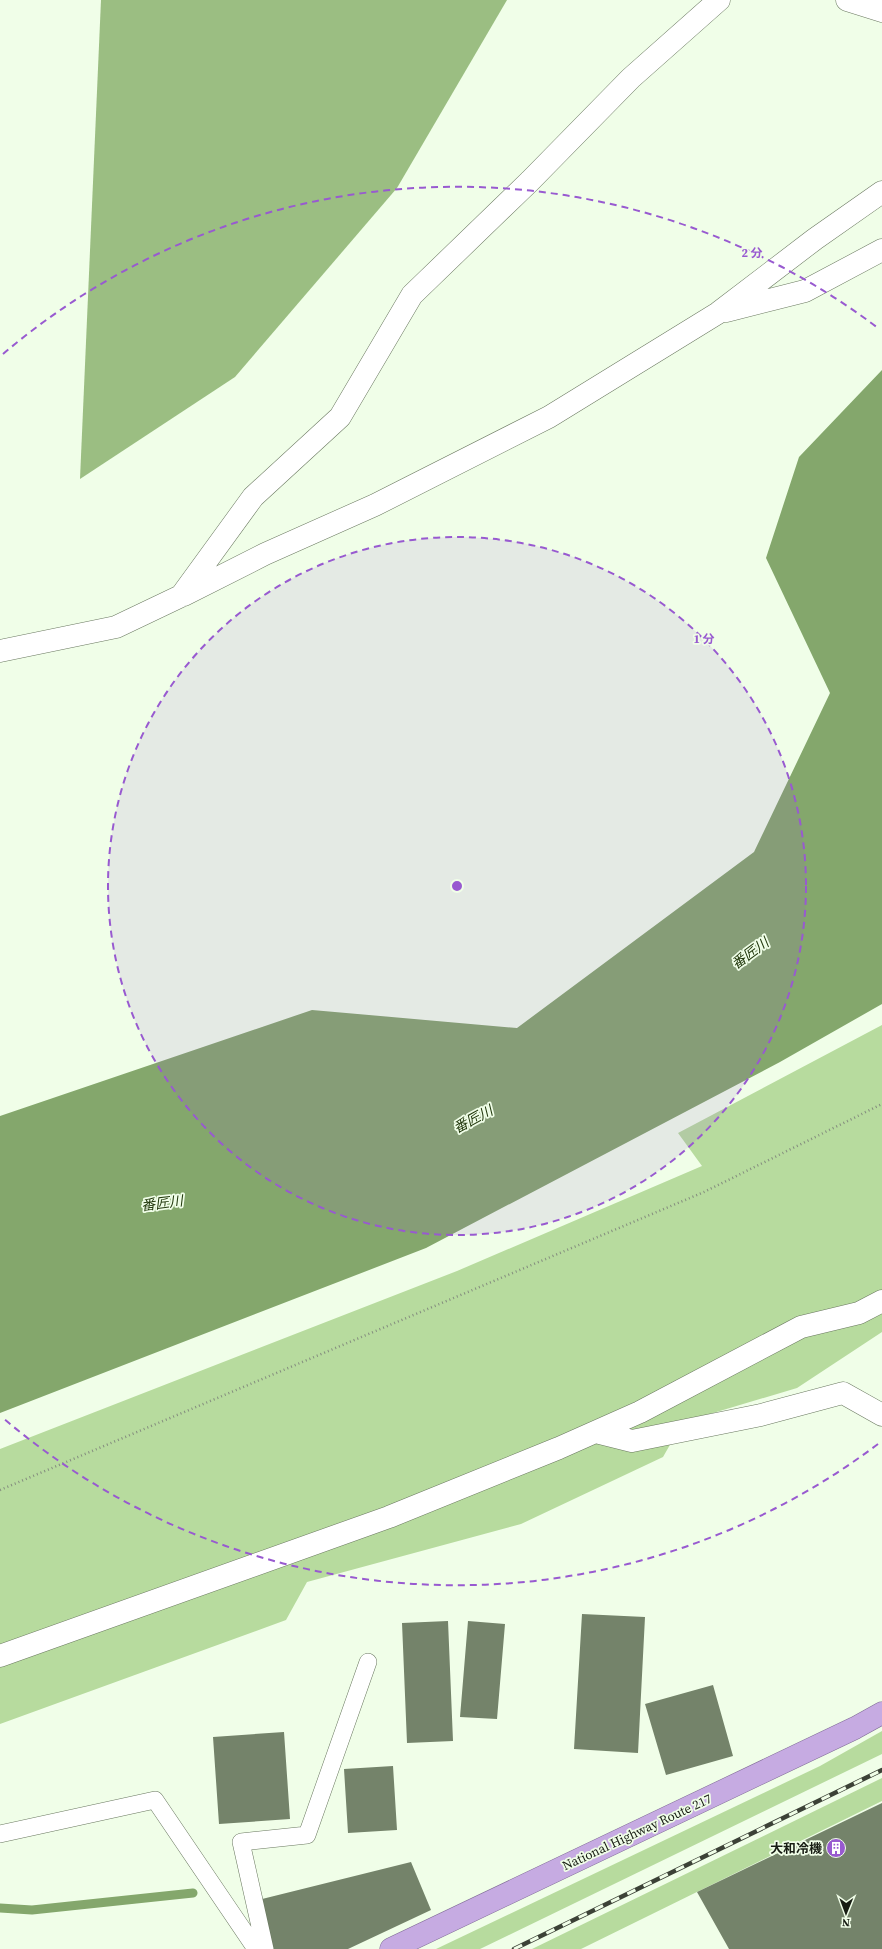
<svg xmlns="http://www.w3.org/2000/svg" width="882" height="1949" font-family="'Source Serif 4','Noto Sans JP',serif">
<style>
.green{fill:#b7db9e}
.forest{fill:#9bbe82}
.water{fill:#84a76c}
.lines{fill:none;stroke-linecap:round;stroke-linejoin:round}
.stream{stroke:#84a76c;stroke-width:9}
.building{fill:#74836a}
.service-casing{stroke:#6a7860;stroke-width:18}
.minor-casing{stroke:#6a7860;stroke-width:23}
.trunk-casing{stroke:#7f6b95;stroke-width:23}
.path{stroke:#848d7e;stroke-width:2.5;stroke-dasharray:1 3;stroke-linecap:butt}
.service{stroke:#fff;stroke-width:17}
.minor{stroke:#fff;stroke-width:22}
.trunk{stroke:#c6abe2;stroke-width:22}
.rail-casing{stroke:#3c4237;stroke-width:4.5}
.rail{stroke:#f0fee8;stroke-width:3;stroke-dasharray:9;stroke-linecap:butt}
.ring{fill:none;stroke:#985ad0;stroke-width:2;stroke-dasharray:7 5}
.labels{text-anchor:middle;dominant-baseline:central;stroke-width:3.5;stroke-linejoin:round;paint-order:stroke}
.street-label{font-size:13px;fill:#171c13;stroke:#f0fee8}
.poi-label{font-size:13px;font-weight:bold;fill:#171c13;stroke:#f0fee8;text-anchor:end}
.water-label{font-size:14px;font-style:italic;fill:#22390d;stroke:#f0fee8}
.centre{fill:#985ad0;stroke:#f0fee8;stroke-width:2}
.ring-label{font-size:12px;text-anchor:middle;font-weight:bold;fill:#985ad0;stroke:#f0fee8;stroke-width:3.5;stroke-linejoin:round;paint-order:stroke}
</style>
<rect width="100%" height="100%" fill="#f0fee8"/>
<path class="green" d="M882,1025V1332L797,1388L683,1422L663,1457L521,1524L307,1582L286,1620L0,1724V1449L457,1271L702,1166L678,1133Z
M882,1731V1754L480,1949H436L820,1766Z
M882,1778V1801L581,1949H532Z"/>
<path class="forest" d="M101,0H507L397,188L235,377L80,479Z"/>
<path class="water" d="M882,370V1004L780,1062L426,1248L0,1413V1116L312,1010L517,1028L754,852L830,693L766,558L799,457Z"/>
<g class="lines">
<path class="stream" d="M0,1908L32,1910L193,1893"/>
</g>
<path class="building" d="M582,1614L645,1617L638,1753L574,1749Z
M448,1621L453,1741L407,1743L402,1623Z
M468,1621L505,1624L497,1719L460,1717Z
M713,1685L733,1756L666,1775L645,1704Z
M284,1732L290,1819L219,1824L213,1737Z
M393,1766L397,1830L348,1833L344,1769Z
M882,1803V1949H729L697,1892Z
M411,1862L431,1910L348,1949H274L250,1902Z"/>
<g class="lines">
<defs>
<path id="service" d="M0,1834L155,1800L256,1949
M265,1949L241,1842L307,1835L368,1662"/>
<path id="minor" d="M847,0L882,11
M726,311L805,291L882,250
M184,595L265,554L375,505L549,417L718,313L815,239L882,192
M0,651L116,627L181,596L253,497L340,417L412,295L530,181L631,78L719,0
M596,1432L632,1441L761,1415L843,1393L882,1415
M0,1656L389,1517L559,1448L640,1412L801,1327L859,1313L882,1301"/>
<path id="trunk" d="M391,1949L855,1728L882,1713"/>
</defs>
<use href="#service" class="service-casing"/>
<use href="#minor" class="minor-casing"/>
<use href="#trunk" class="trunk-casing"/>
<path class="path" d="M0,1490L704,1192L882,1104"/>
<use href="#service" class="service"/>
<use href="#minor" class="minor"/>
<use href="#trunk" class="trunk"/>
<defs>
<path id="rail" d="M514,1949L882,1770"/>
</defs>
<use href="#rail" class="rail-casing"/>
<use href="#rail" class="rail"/>
</g>
<circle cx="457" cy="886" r="349" fill="#985ad0" fill-opacity=".12"/>
<g class="ring">
<circle cx="457" cy="886" r="349"/>
<path d="M878 1444A699 699 0 0 1 3 1418M3 354A699 699 0 0 1 878 328"/>
</g>
<defs>
<symbol id="building-disc" viewBox="-11 -11 22 22"><circle r="9.5" fill="#985ad0" stroke="#f0fee8"/><path d="M-4-6H4V6H1V3H-1V6H-4ZM-2.5-4.3h1.7v1.8h-1.7ZM.8-4.3h1.7v1.8H.8ZM-2.5-1h1.7V.8h-1.7ZM.8-1h1.7V.8H.8Z" fill="#fff"/></symbol>
</defs>
<g fill-rule="evenodd">
<use href="#building-disc" x="825" y="1837" width="22" height="22"/>
</g>
<g class="labels">
<g class="street-label">
<text transform="translate(637 1832) rotate(-25)">National Highway Route 217</text>
</g>
<g class="poi-label">
<text x="822" y="1848">大和冷機</text>
</g>
<g class="water-label">
<text transform="translate(750 953) rotate(-36)">番匠川</text>
<text transform="translate(473 1119) rotate(-28)">番匠川</text>
<text transform="translate(162 1203) rotate(-7)">番匠川</text>
</g>
</g>
<circle cx="457" cy="886" r="6" class="centre"/>
<g class="ring-label">
<text x="752" y="257">2 分</text>
<text x="704" y="643">1 分</text>
</g>
<g transform="translate(846 1913) rotate(181)" stroke="#f0fee8" stroke-width="3" paint-order="stroke">
<path d="M0-3L7 15L0 10L-7 15Z" fill="#171c13"/>
<text y="-6" font-size="11" font-weight="bold" text-anchor="middle" fill="#171c13">N</text>
</g>
</svg>
